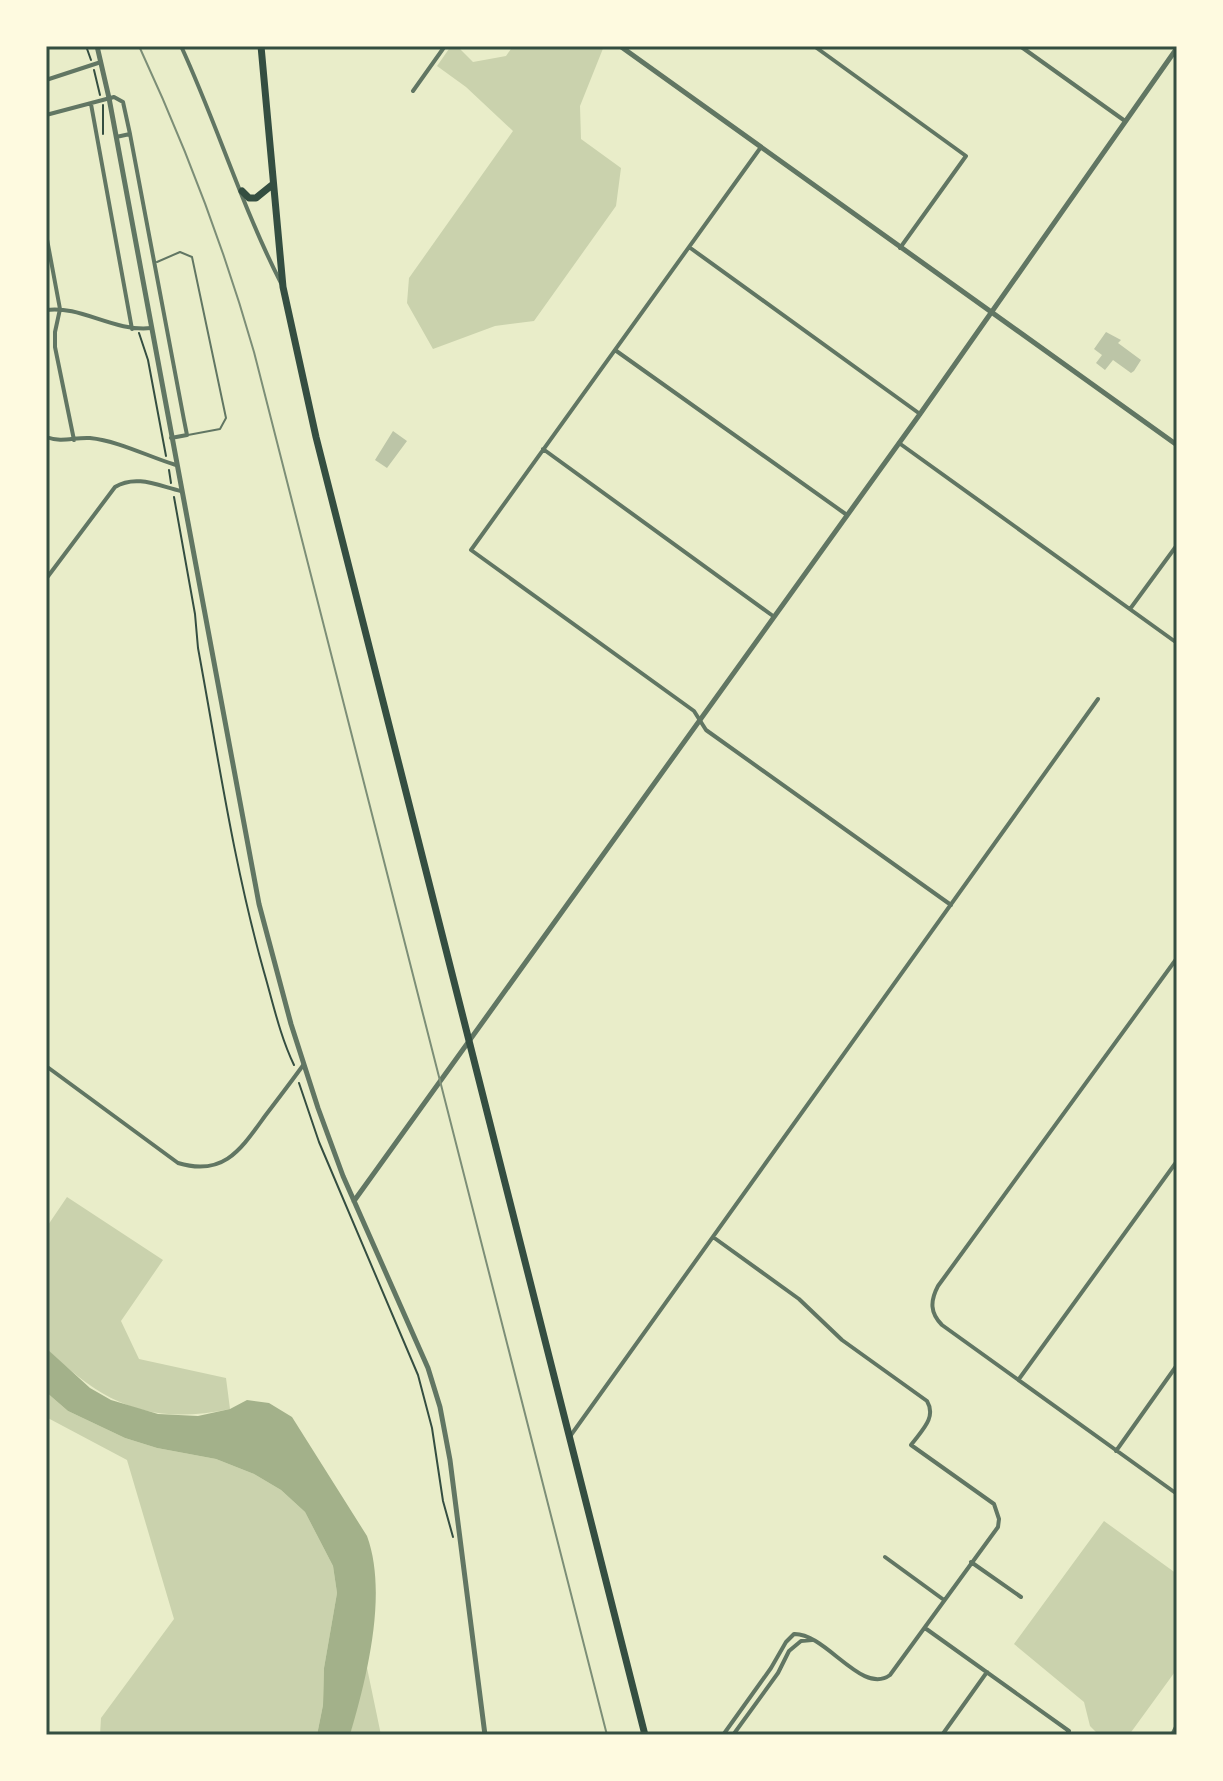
<svg xmlns="http://www.w3.org/2000/svg" width="1223" height="1781" font-family="Barlow,sans-serif">
<style>
.green{fill:#cad2ad}
.water{fill:#a3b18a}
.building{fill:#bcc5a7}
.lines{fill:none;stroke-linecap:round;stroke-linejoin:round}
.path{stroke:#344e41;stroke-width:2}
.service{stroke:#617663;stroke-width:2}
.minor{stroke:#617663;stroke-width:4}
.tertiary{stroke:#617663;stroke-width:5}
.trunk{stroke:#344e41;stroke-width:7}
.rail{stroke:#7c8e77;stroke-width:2}
.neatline{fill:none;stroke:#344e41;stroke-width:3}
</style>
<rect width="100%" height="100%" fill="#e9edc9"/>
<path class="green" d="M451,46H457L473,62L506,56L513,46H604L580,106L581,139L621,168L616,206L534,321L495,326L433,349L407,303L409,278L513,131L466,87L437,66Z
M67,1197L163,1260L121,1321L139,1359L226,1378L230,1409C150,1426 103,1404 46,1348V1228Z
M46,1392L68,1411L125,1438L157,1448L216,1459L254,1474L281,1490L305,1512L333,1566L337,1593L324,1668L323,1705L317,1735H100L101,1718L174,1619L127,1460L46,1417Z
M1104,1521L1177,1574V1669L1129,1735H1099L1090,1726L1084,1702L1014,1644Z
M366,1663L381,1735H350Z"/>
<path class="water" d="M46,1348L90,1388L111,1400L158,1414L198,1416L230,1409L247,1400L269,1403L292,1417L367,1536C388,1593 367,1677 350,1735H317L323,1705L324,1668L337,1593L333,1566L305,1512L281,1490L254,1474L216,1459L157,1448L125,1438L68,1411L46,1392Z"/>
<path class="building" d="M1106,332L1121,340L1118,343L1141,360L1134,371L1131,373L1113,360L1105,370L1096,363L1102,355L1094,349Z
M393,431L407,441L387,468L375,460Z"/>
<g class="lines">
<path class="path" d="M86,46L91,60
M94,70L100,95
M103,105V134
M139,333L148,360L166,456
M169,470L171,483
M174,497L195,614L198,648C218,756 234,866 264,972C273,1003 280,1036 294,1065
M299,1083L319,1142L418,1375L432,1428L443,1501L453,1537"/>
<path class="service" d="M157,262L180,252L192,257L226,418L220,429L188,435"/>
<path class="minor" d="M181,46C217,124 242,207 281,283
M814,46L966,156L900,248
M1020,46L1125,121
M46,80L101,62
M413,91L445,46
M91,104L132,329
M46,115L114,97L123,102L130,134
M116,137L130,134L184,420L187,435L171,438
M761,147L471,550L694,711L706,730L951,905
M46,234L60,309L55,332V347L74,440
M689,247L920,414
M46,310C81,305 113,332 151,328
M615,350L847,515
M46,437C62,443 74,437 90,438C119,441 149,457 176,465
M899,443L1177,643
M543,449L773,616
M46,579L115,487C136,474 159,486 181,491
M1130,609L1177,545
M1177,958L938,1286C930,1301 930,1313 942,1325L1177,1494
M46,1066L178,1163C224,1177 241,1149 265,1116C278,1099 291,1082 304,1064
M713,1237L799,1299L842,1340L927,1401C937,1418 921,1431 911,1445L994,1504L999,1519L998,1527L890,1675C862,1696 826,1633 794,1634L786,1642L771,1668L723,1735
M1019,1379L1177,1161
M571,1435L1098,699
M1116,1451L1177,1365
M885,1557L944,1600
M971,1562L1021,1597
M925,1628L1069,1731L1066,1735
M733,1735L778,1673L789,1651L801,1641L812,1640
M942,1735L987,1672
M1172,1735L1177,1725"/>
<path class="tertiary" d="M97,46L109,98L259,904L291,1024L318,1108L343,1176L428,1368L440,1407L450,1460L485,1735
M620,46L1177,445
M354,1201L920,414L1177,48"/>
<path class="trunk" d="M261,46L283,287L316,437L645,1735
M242,191L249,198H256L272,185"/>
<path class="rail" d="M139,46C185,145 224,247 254,352L607,1735"/>
</g>
<rect width="1223" height="1781" fill="none" stroke="#fefae0" stroke-width="96"/>
<rect x="48" y="48" width="1127" height="1685" class="neatline"/>
</svg>
